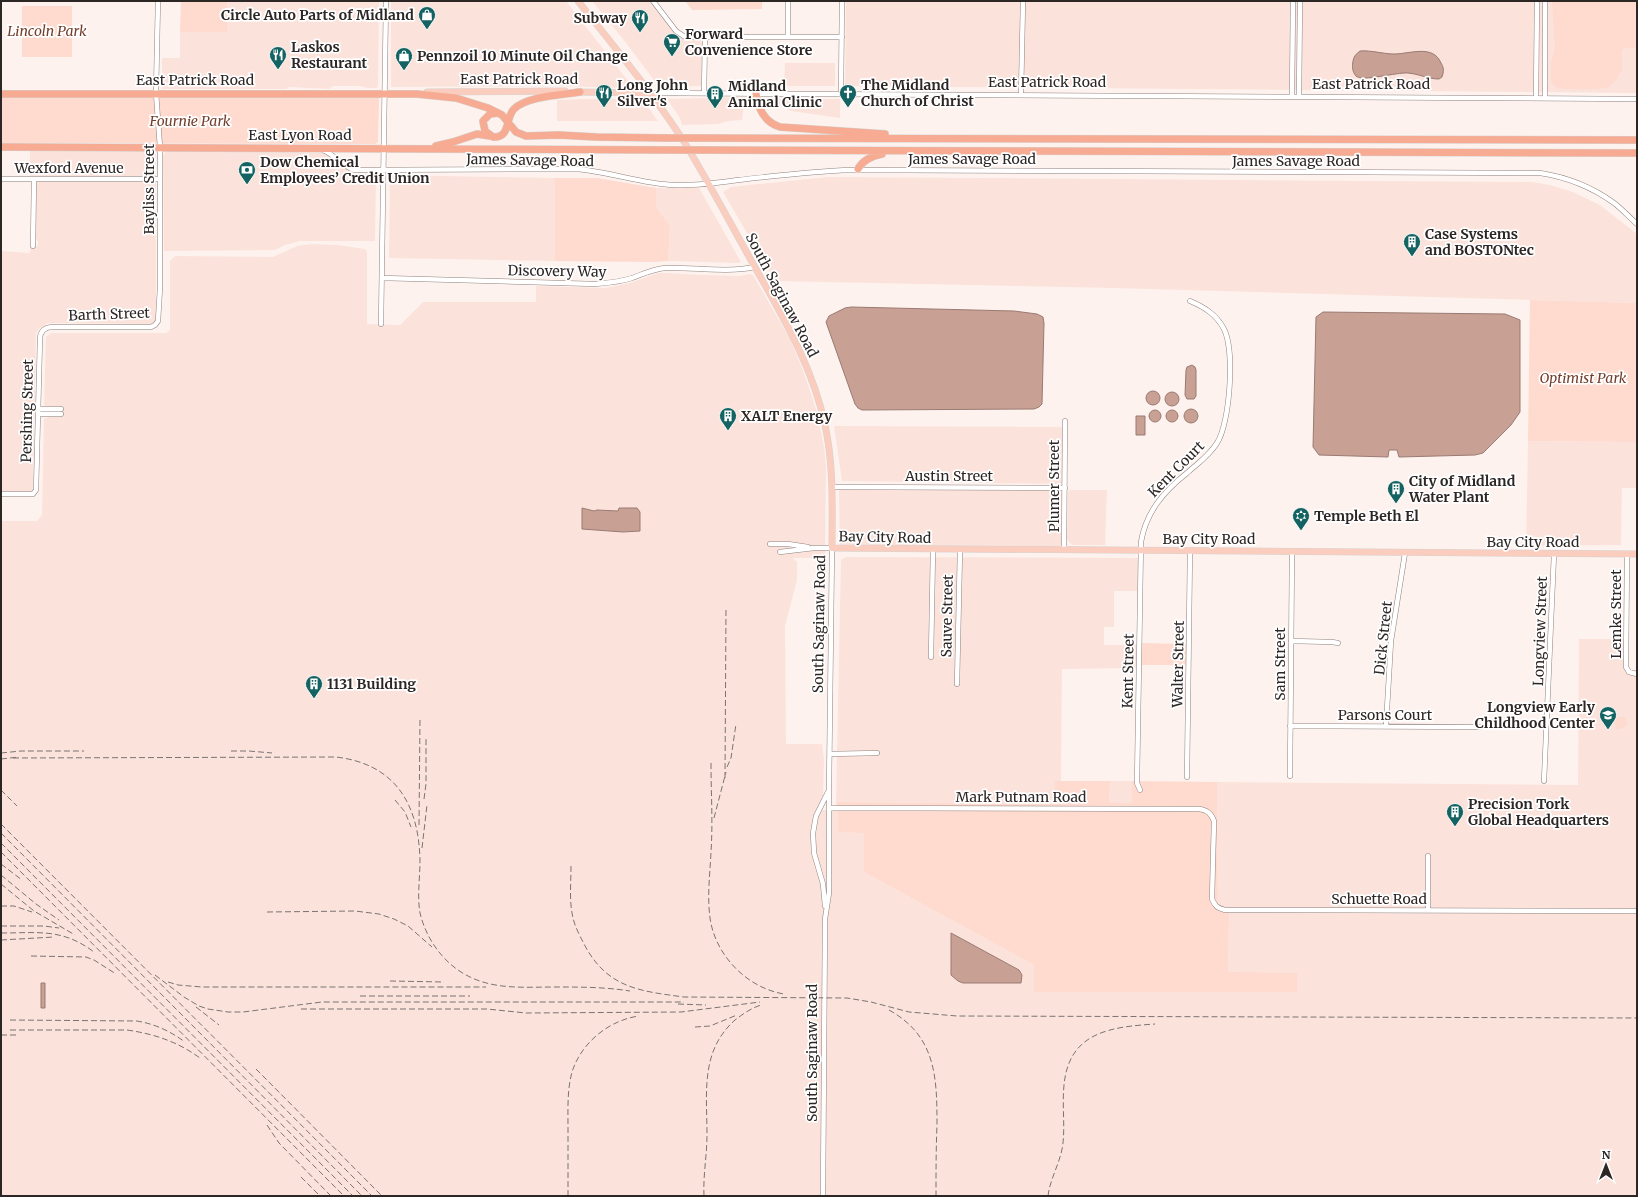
<svg xmlns="http://www.w3.org/2000/svg" width="1638" height="1197" font-family="Merriweather,serif">
<style>
.built{fill:#fbe3dc}
.green{fill:#fedacf}
.water{fill:#c8a094;stroke:#997b73}
.lines{fill:none;stroke-linecap:round;stroke-linejoin:round}
.minor-casing{stroke:#8f827e;stroke-width:5.5}
.major-casing{stroke:#d5d4d3;stroke-width:7}
.highway-casing{stroke:#d5d4d3;stroke-width:8}
.minor{stroke:#fff;stroke-width:4.5}
.major{stroke:#facdbe;stroke-width:6}
.highway{stroke:#f6ab92;stroke-width:7}
.rail{stroke:#7b7371;stroke-width:1;stroke-dasharray:6 3;stroke-linecap:butt}
.highway-bridge-casing{stroke:#d5d4d3;stroke-width:8;stroke-linecap:butt}
.highway-bridge{stroke:#f6ab92;stroke-width:7}
.labels{text-anchor:middle;dominant-baseline:central;stroke-width:3.5;stroke-linejoin:round;paint-order:stroke}
.poi-label{font-size:14px;font-weight:bold;fill:#2c2625;stroke:#fff;text-anchor:start}
.park-label{font-size:14px;font-style:italic;fill:#743e2c;stroke:#fff}
.street-label{font-size:14px;fill:#2c2625;stroke:#fff}
</style>
<rect width="100%" height="100%" fill="#fef2ee"/>
<path class="built" d="M227,1H379L378,87L376,88H368L360,86H333L329,89L288,87L287,89H162V58H180V32H227Z
M391,1H566L632,86L630,88L561,86L391,87Z
M592,1H649L678,37L686,40H700L703,44L701,86L659,87L627,44Z
M846,1H1637V93L845,86Z
M785,63H835V86H784Z
M745,97L742,120L729,121L718,124L682,125L680,118L667,99Z
M582,99H642L658,121H557V100Z
M770,99H840V118L791,111Z
M30,150L154,151L156,154V320L152,324L48,323L39,329L36,333L33,488L31,491L27,492H1V251L30,253V247L38,246V241L35,237L36,184L38,176H30Z
M167,150L289,151L306,153H325L334,156L351,174H375L376,176L375,241H300L285,245L275,250L164,251L163,156Z
M390,175L555,178V261L389,258Z
M828,177L1532,182L1550,185L1573,192L1600,205L1637,234V303L1113,288L775,281L723,192L731,187Z
M656,188H699L741,262L737,263L668,261L670,226L656,207Z
M311,244L338,245L365,249L367,251V324L400,325L423,302H536V286L605,288L630,283L658,273H667L704,275L740,276L749,274L753,275L790,339L803,370L817,412L824,447L826,465L825,558H793L797,562V580L785,626L786,744H822L824,759L823,796L817,810H838V832L864,833V872L1034,965V992L1297,973H1228L1229,913L1218,912L1217,782L1578,785L1579,639H1624V670L1628,674L1637,676V1196H1V521H37L42,515L44,419L49,417H61V407L46,406L44,405L46,337L51,333H166L170,330V261L175,256L273,257L297,246Z
M834,426L1063,427L1062,482V484L842,481Z
M1528,441L1637,442V488H1622L1621,545L1526,546Z
M919,489L1060,490L1063,493L1061,545L1057,547L840,545L839,490Z
M1069,490H1107L1105,545H1073L1069,542L1067,539L1068,493Z
M846,557L1138,558V591H1114V627H1104V645H1137V668L1062,669L1061,781H1055V804L836,802L841,560Z
M1110,781H1132V803L1109,802Z"/>
<path class="green" d="M181,1H227V32H180Z
M685,1H762V9L692,10Z
M1552,1H1637V48H1624L1622,51V69L1617,79L1609,87L1599,89H1567L1557,88L1551,82V63L1555,47Z
M22,6H72V57H22Z
M1,97H377L379,98L378,142L375,144L1,143Z
M555,178H597L656,188V207L670,226L668,261L654,262L555,261Z
M1530,300L1637,303V442L1528,441Z
M1142,643L1186,644V665H1142Z
M1615,717H1626L1627,725L1620,729H1615Z
M1055,781H1110L1109,802L1132,803V781L1217,782L1218,912H1229L1228,972L1297,973V992H1034V965L864,872V833L838,832V810L836,802L1055,804Z"/>
<path class="water" d="M1360,51C1371,50 1383,54 1394,54C1410,54 1433,44 1441,63C1444,68 1444,71 1442,77L1439,79C1428,79 1419,74 1408,73C1397,72 1363,82 1356,76C1352,72 1352,65 1353,61C1354,56 1356,54 1360,51Z
M851,307L1014,311L1037,314L1043,317L1044,323L1042,404L1039,407L1034,409L862,410L858,408L855,404L826,322L829,316L845,308Z
M1323,312L1505,314L1520,320V412L1511,425L1483,453L1475,455L1399,457L1397,450H1389L1388,457L1319,455L1313,447L1316,317Z
M1192,365L1195,367L1196,370V396L1194,399H1187L1185,395L1186,370L1187,367Z
M1146 398a7 7 0 1 1 14 0a7 7 0 1 1-14 0Z
M1165 399a7 7 0 1 1 14 0a7 7 0 1 1-14 0Z
M1184 416a7 7 0 1 1 14 0a7 7 0 1 1-14 0Z
M1166 416a6 6 0 1 1 12 0a6 6 0 1 1-12 0Z
M1149 416a6 6 0 1 1 12 0a6 6 0 1 1-12 0Z
M1136,416H1145V435H1136Z
M582,508L594,511L597,510L618,511L619,508H637L640,512V531L623,532L582,529Z
M951,933L1019,970L1022,975L1021,983H963L958,981L951,975Z
M41,983H45V1008H41Z"/>
<g class="lines">
<defs>
<path id="minor" d="M653,1L676,31L685,37H842
M788,37V1
M649,93L1637,99
M704,93L705,37
M841,93L842,1
M1021,95L1023,1
M1292,96L1293,1
M1299,96L1300,1
M1536,98L1537,1
M1545,98V1
M323,150C335,155 342,166 354,170L575,169C608,171 641,184 674,185C696,186 717,183 738,180C776,176 813,171 851,170L1540,173C1566,177 1592,187 1614,203C1622,209 1629,217 1637,224
M1,179H160
M33,246L34,179
M382,278L595,284C608,283 620,282 632,278C643,274 653,269 665,268C695,267 725,273 755,267
M381,324L386,1
M38,409H61
M38,414H61
M833,487L1065,488
M1,494H33L36,490L40,339C40,331 45,327 53,327H151L155,325L158,321L160,288V147L156,93L158,1
M770,544H788L808,547
M1064,550L1065,421
M780,552L814,548H832L829,789V893L825,919L823,1196
M1627,554L1626,667L1629,672L1637,674
M1291,641L1332,642L1338,643
M931,657L933,550
M957,684L960,550
M1290,726L1480,727
M1386,726L1391,641L1405,553
M830,754L877,753
M1290,776L1292,552
M1187,777L1190,551
M1544,781L1554,554
M1140,790L1137,783L1141,542C1146,512 1164,491 1187,473C1198,463 1209,456 1217,443C1230,423 1235,351 1224,329C1216,314 1204,307 1190,301
M830,808L1199,809C1207,810 1211,813 1214,821L1212,899C1215,906 1217,908 1225,910L1637,911
M825,906L823,884L814,853L813,833L816,816L828,792
M1428,910V856"/>
<path id="major" d="M578,1C613,45 650,90 681,137C708,180 731,225 756,269C784,319 813,368 825,425C834,466 832,507 832,548L1637,554
M427,92L565,91
M577,92L649,93"/>
<path id="highway" d="M756,93C758,109 764,122 780,127L885,134
M1,94H417L456,98L488,108L502,115L516,132L526,136L559,135L596,137L667,138
M498,113L490,114L483,121L485,131L493,137C511,138 505,118 514,109C527,96 562,95 580,92
M695,138L1637,140
M436,146L453,142L477,134L490,136
M1,147L674,150
M702,150L1637,153
M858,169C863,160 871,156 882,154"/>
</defs>
<use href="#minor" class="minor-casing"/>
<use href="#major" class="major-casing"/>
<use href="#highway" class="highway-casing"/>
<use href="#minor" class="minor"/>
<use href="#major" class="major"/>
<use href="#highway" class="highway"/>
<path class="rail" d="M231,751H249L272,753
M1,753L21,751H84
M13,758L336,757C396,764 419,805 420,861C420,878 417,896 420,913C426,939 444,964 468,976C495,990 525,987 555,987C580,987 605,987 630,991
M1,759L19,757
M711,763C711,793 713,822 711,852C710,874 707,896 710,918C715,955 747,988 784,994
M727,767L731,758L736,724
M725,778L726,608
M1,790L17,806
M424,799L426,784V737
M395,800L405,812L411,827
M714,818L726,772
M1,824L372,1196
M419,825L420,719
M1,833L362,1196
M1,843L353,1196
M422,848L427,805
M1,852L344,1196
M1,864L22,880
M571,866C571,883 569,902 573,918C575,927 580,936 584,944C607,988 639,991 684,997L847,998L871,1002L909,1012L957,1016L1637,1018
M1,875L36,904L59,920
M1,884L34,911L75,935
M1,906H14L32,912
M267,912L355,911L379,914L394,919L408,926L432,947
M1,926H44L59,928
M1,933C39,933 62,928 94,952
M1,940L54,937
M31,956L86,957L94,960L116,974
M155,975L184,997L199,1006L208,1009L228,1012H243L322,1002H684
M390,981L444,982
M168,982L178,985L202,987H486
M360,996H470
M678,1004L706,1005
M196,1007L219,1025
M301,1009H487L526,1013L681,1012L760,1002
M889,1010C936,1036 937,1077 937,1125C936,1149 936,1172 936,1196
M10,1020L137,1021C155,1024 170,1031 185,1042
M695,1027L710,1026L737,1015
M10,1030H127C155,1034 178,1042 200,1058
M1,1035H17
M256,1069L382,1196
M267,1125L279,1143L331,1196
M301,1177L320,1196
M568,1196C568,1174 568,1151 568,1129C568,1110 567,1090 572,1072C581,1043 609,1020 639,1016
M704,1196C703,1175 707,1155 707,1135C707,1093 700,1051 735,1020C743,1014 751,1008 761,1005
M1048,1196C1050,1178 1061,1162 1063,1143C1065,1124 1062,1104 1064,1085C1069,1031 1112,1027 1155,1024"/>
<defs>
<path id="highway-bridge" d="M667,138H695
M674,150H702"/>
</defs>
<use href="#highway-bridge" class="highway-bridge-casing"/>
<use href="#highway-bridge" class="highway-bridge"/>
</g>
<defs>
<symbol id="shop-pin" viewBox="-11 -11 22 30"><path d="M0 17L-7.5 6A9.5 9.5 0 1 1 7.5 6Z" fill="#146362" stroke="#fff"/><path d="M-5-2.5h2.3a2.7 3.5 0 0 1 5.4 0H5L5.5 6h-11ZM-1.5-2.5h3a1.5 2.3 0 0 0-3 0Z" fill="#fff"/></symbol>
<symbol id="restaurant-pin" viewBox="-11 -11 22 30"><path d="M0 17L-7.5 6A9.5 9.5 0 1 1 7.5 6Z" fill="#146362" stroke="#fff"/><path d="M-5-6h1v4h1v-4h1v4h1v-4h1v5L-1.5 .5V6h-2V.5L-5-1ZM5-6V6H3V1.5H1.5Q1.5-4 5-6Z" fill="#fff"/></symbol>
<symbol id="supermarket-pin" viewBox="-11 -11 22 30"><path d="M0 17L-7.5 6A9.5 9.5 0 1 1 7.5 6Z" fill="#146362" stroke="#fff"/><path d="M-6-5.5h2.5l.6 2H6L4.5 2H-2.5L-4.4-4H-6ZM-1.5 3.2a1.3 1.3 0 1 0 .1 0ZM3 3.2a1.3 1.3 0 1 0 .1 0Z" fill="#fff"/></symbol>
<symbol id="church-pin" viewBox="-11 -11 22 30"><path d="M0 17L-7.5 6A9.5 9.5 0 1 1 7.5 6Z" fill="#146362" stroke="#fff"/><path d="M-1.2-6h2.4v3.5h3.3v2.4h-3.3V6h-2.4V-.1h-3.3v-2.4h3.3Z" fill="#fff"/></symbol>
<symbol id="building-pin" viewBox="-11 -11 22 30"><path d="M0 17L-7.5 6A9.5 9.5 0 1 1 7.5 6Z" fill="#146362" stroke="#fff"/><path d="M-4-6H4V6H1V3H-1V6H-4ZM-2.5-4.3h1.7v1.8h-1.7ZM.8-4.3h1.7v1.8H.8ZM-2.5-1h1.7V.8h-1.7ZM.8-1h1.7V.8H.8Z" fill="#fff"/></symbol>
<symbol id="bank-pin" viewBox="-11 -11 22 30"><path d="M0 17L-7.5 6A9.5 9.5 0 1 1 7.5 6Z" fill="#146362" stroke="#fff"/><path d="M-6-4H6V4H-6ZM0-2.3a2.3 2.3 0 1 0 0 4.6a2.3 2.3 0 1 0 0-4.6Z" fill="#fff"/></symbol>
<symbol id="synagogue-pin" viewBox="-11 -11 22 30"><path d="M0 17L-7.5 6A9.5 9.5 0 1 1 7.5 6Z" fill="#146362" stroke="#fff"/><path d="M0-6.5L5.6 3.2H-5.6ZM0 6.5L5.6-3.2H-5.6Z" fill="#fff"/></symbol>
<symbol id="school-pin" viewBox="-11 -11 22 30"><path d="M0 17L-7.5 6A9.5 9.5 0 1 1 7.5 6Z" fill="#146362" stroke="#fff"/><path d="M0-5L7-2L0 1L-7-2ZM-4 1L0 2.5L4 1V4Q0 6-4 4Z" fill="#fff"/></symbol>
</defs>
<g fill-rule="evenodd">
<use href="#shop-pin" x="417" y="5" width="20" height="27"/>
<use href="#restaurant-pin" x="630" y="8" width="20" height="27"/>
<use href="#supermarket-pin" x="662" y="32" width="20" height="27"/>
<use href="#restaurant-pin" x="268" y="45" width="20" height="27"/>
<use href="#shop-pin" x="394" y="46" width="20" height="27"/>
<use href="#restaurant-pin" x="594" y="83" width="20" height="27"/>
<use href="#church-pin" x="838" y="83" width="20" height="27"/>
<use href="#building-pin" x="705" y="84" width="20" height="27"/>
<use href="#bank-pin" x="237" y="160" width="20" height="27"/>
<use href="#building-pin" x="1402" y="232" width="20" height="27"/>
<use href="#building-pin" x="718" y="406" width="20" height="27"/>
<use href="#building-pin" x="1386" y="479" width="20" height="27"/>
<use href="#synagogue-pin" x="1291" y="506" width="20" height="27"/>
<use href="#building-pin" x="304" y="674" width="20" height="27"/>
<use href="#school-pin" x="1598" y="705" width="20" height="27"/>
<use href="#building-pin" x="1445" y="802" width="20" height="27"/>
</g>
<g class="labels">
<g class="poi-label">
<text x="414" y="15" text-anchor="end">Circle Auto Parts of Midland</text>
<text x="627" y="18" text-anchor="end">Subway</text>
<text x="685" y="34">Forward<tspan x="685" dy="16">Convenience Store</tspan></text>
<text x="291" y="47">Laskos<tspan x="291" dy="16">Restaurant</tspan></text>
<text x="417" y="56">Pennzoil 10 Minute Oil Change</text>
<text x="617" y="85">Long John<tspan x="617" dy="16">Silver's</tspan></text>
<text x="861" y="85">The Midland<tspan x="861" dy="16">Church of Christ</tspan></text>
<text x="728" y="86">Midland<tspan x="728" dy="16">Animal Clinic</tspan></text>
<text x="260" y="162">Dow Chemical<tspan x="260" dy="16">Employees’ Credit Union</tspan></text>
<text x="1425" y="234">Case Systems<tspan x="1425" dy="16">and BOSTONtec</tspan></text>
<text x="741" y="416">XALT Energy</text>
<text x="1409" y="481">City of Midland<tspan x="1409" dy="16">Water Plant</tspan></text>
<text x="1314" y="516">Temple Beth El</text>
<text x="327" y="684">1131 Building</text>
<text x="1595" y="707" text-anchor="end">Longview Early<tspan x="1595" dy="16">Childhood Center</tspan></text>
<text x="1468" y="804">Precision Tork<tspan x="1468" dy="16">Global Headquarters</tspan></text>
</g>
<g class="park-label">
<text x="47" y="31">Lincoln Park</text>
<text x="190" y="121">Fournie Park</text>
<text x="1583" y="378">Optimist Park</text>
</g>
<g class="street-label">
<text x="519" y="79">East Patrick Road</text>
<text x="195" y="80">East Patrick Road</text>
<text x="1047" y="82">East Patrick Road</text>
<text x="1371" y="84">East Patrick Road</text>
<text x="300" y="135">East Lyon Road</text>
<text x="972" y="159">James Savage Road</text>
<text transform="translate(530 160) rotate(1)">James Savage Road</text>
<text x="1296" y="161">James Savage Road</text>
<text x="69" y="168">Wexford Avenue</text>
<text transform="translate(149 189) rotate(-90)">Bayliss Street</text>
<text transform="translate(557 271) rotate(1)">Discovery Way</text>
<text transform="translate(782 295) rotate(62)">South Saginaw Road</text>
<text transform="translate(109 314) rotate(-2)">Barth Street</text>
<text transform="translate(27 411) rotate(-89)">Pershing Street</text>
<text transform="translate(1176 469) rotate(-45)">Kent Court</text>
<text x="949" y="476">Austin Street</text>
<text transform="translate(1054 486) rotate(-90)">Plumer Street</text>
<text transform="translate(885 537) rotate(1)">Bay City Road</text>
<text x="1209" y="539">Bay City Road</text>
<text x="1533" y="542">Bay City Road</text>
<text transform="translate(1616 614) rotate(-90)">Lemke Street</text>
<text transform="translate(947 616) rotate(-89)">Sauve Street</text>
<text transform="translate(819 624) rotate(-89)">South Saginaw Road</text>
<text transform="translate(1540 631) rotate(-88)">Longview Street</text>
<text transform="translate(1383 638) rotate(-84)">Dick Street</text>
<text transform="translate(1178 664) rotate(-89)">Walter Street</text>
<text transform="translate(1280 664) rotate(-90)">Sam Street</text>
<text transform="translate(1128 671) rotate(-89)">Kent Street</text>
<text x="1385" y="715">Parsons Court</text>
<text x="1021" y="797">Mark Putnam Road</text>
<text x="1379" y="899">Schuette Road</text>
<text transform="translate(812 1053) rotate(-90)">South Saginaw Road</text>
</g>
</g>
<rect width="1638" height="1197" fill="none" stroke="#2c2625" stroke-width="4"/>
<g transform="translate(1606 1165)" stroke="#ffffff" stroke-width="3" paint-order="stroke">
<path d="M0-3L7 15L0 10L-7 15Z" fill="#2c2625"/>
<text y="-6" font-size="11" font-weight="bold" text-anchor="middle" fill="#2c2625">N</text>
</g>
</svg>
